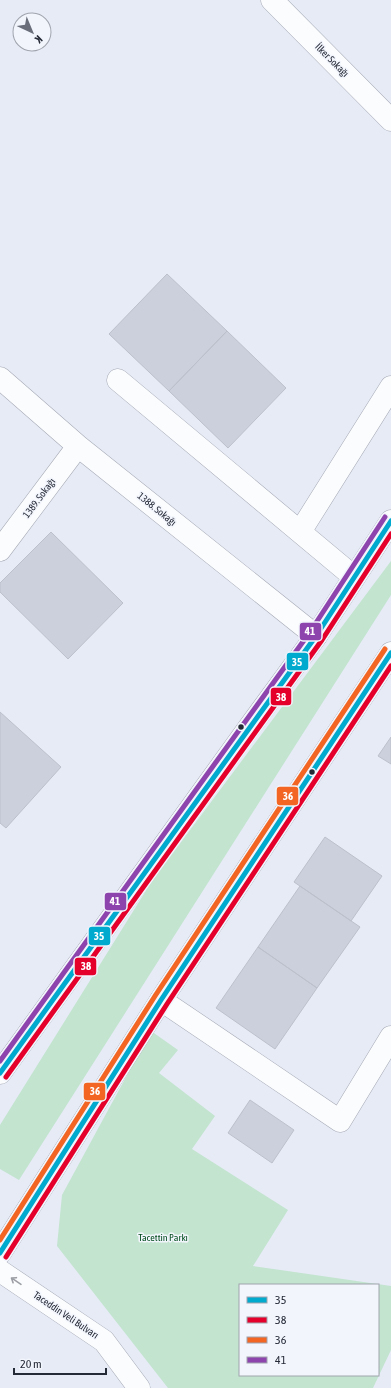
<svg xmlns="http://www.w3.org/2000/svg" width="391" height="1388" font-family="'Asap Condensed',sans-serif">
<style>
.green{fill:#c3e4cf;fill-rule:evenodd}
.building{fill:#ccd0dc;stroke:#bcc0cb}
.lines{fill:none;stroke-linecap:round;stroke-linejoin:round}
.minor-casing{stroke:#a5a9b4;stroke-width:23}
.major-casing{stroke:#a5a9b4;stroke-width:23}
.minor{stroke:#fbfcfe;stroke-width:22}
.major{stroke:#fbfcfe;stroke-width:22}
.bus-1-casing{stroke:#f2f5fc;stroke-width:8}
.bus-2-casing{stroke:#f2f5fc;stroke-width:8}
.bus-3-casing{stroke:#f2f5fc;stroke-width:8}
.bus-4-casing{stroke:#f2f5fc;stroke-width:8}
.bus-1{stroke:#00a9ce;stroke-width:5}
.bus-2{stroke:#e4002b;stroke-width:5}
.bus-3{stroke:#f26522;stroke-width:5}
.bus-4{stroke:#8e44ad;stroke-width:5}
.oneway{stroke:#9b9ea4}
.bus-dot{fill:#252a37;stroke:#f2f5fc;stroke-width:1.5}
.labels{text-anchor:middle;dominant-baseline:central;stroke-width:3;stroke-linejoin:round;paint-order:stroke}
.street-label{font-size:10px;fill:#252a37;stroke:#f2f5fc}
.park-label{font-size:10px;fill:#044e1f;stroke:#f2f5fc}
.line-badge{stroke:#f2f5fc;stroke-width:1.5}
.badge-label{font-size:11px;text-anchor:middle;font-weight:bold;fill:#fff}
</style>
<rect width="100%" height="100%" fill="#e6ebf6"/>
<path class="green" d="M391,561V595L19,1180L0,1169V1125L152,881Z
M151,1031L178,1050L159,1073L215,1116L192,1149L288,1210L253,1266L391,1286V1350L373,1388H168L57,1246L62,1195ZM240,1285H378V1375H240Z"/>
<path class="building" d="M167,274L227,331L169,391L109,334Z
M227,331L286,388L228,448L169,391Z
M51,532L123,603L68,659L0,592V583Z
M0,712L61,767L6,828L0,823Z
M391,737V764L378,756Z
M325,837L382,876L351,921L294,882Z
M300,886L360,927L317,988L258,947Z
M258,947L317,988L275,1049L216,1008Z
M250,1100L294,1130L272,1163L228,1133Z"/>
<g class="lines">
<defs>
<path id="minor" d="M272,0L391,120
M0,378L78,446L316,636
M118,380L354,577
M300,532L391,387
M0,550L78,446
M161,1000L340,1121L391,1037
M0,1271L104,1341L139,1388"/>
<path id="major" d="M0,1073L248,729L316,636L391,521
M0,1253L161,1000L391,653"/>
</defs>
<use href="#minor" class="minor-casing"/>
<use href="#major" class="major-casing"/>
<use href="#minor" class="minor"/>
<use href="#major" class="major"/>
<defs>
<path id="bus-1" d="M0,1073L316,636L391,521
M0,1253L161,1000L391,653"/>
<path id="bus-2" d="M6,1077L322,640L391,534
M6,1257L167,1004L391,666"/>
<path id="bus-3" d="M0,1240L155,996L385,649"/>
<path id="bus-4" d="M0,1061L310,632L385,517"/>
</defs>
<use href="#bus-1" class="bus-1-casing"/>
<use href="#bus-2" class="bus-2-casing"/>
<use href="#bus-3" class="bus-3-casing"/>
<use href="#bus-4" class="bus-4-casing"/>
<use href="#bus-1" class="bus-1"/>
<use href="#bus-2" class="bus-2"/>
<use href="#bus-3" class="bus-3"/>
<use href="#bus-4" class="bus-4"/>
</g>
<defs><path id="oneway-shaft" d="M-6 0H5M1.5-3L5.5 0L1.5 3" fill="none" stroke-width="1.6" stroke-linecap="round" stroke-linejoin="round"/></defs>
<use class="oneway" href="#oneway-shaft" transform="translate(16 1281) rotate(-146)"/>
<g class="bus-dot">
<circle cx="241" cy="727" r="3.5"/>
<circle cx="312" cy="772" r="3.5"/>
</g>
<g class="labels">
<g class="street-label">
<text transform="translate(332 60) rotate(45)">İlker Sokağı</text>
<text transform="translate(39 498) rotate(-53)">1389. Sokağı</text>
<text transform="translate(157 509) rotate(39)">1388. Sokağı</text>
<text transform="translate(66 1315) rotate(34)">Taceddin Veli Bulvarı</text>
</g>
<g class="park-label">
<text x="163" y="1237">Tacettin Parkı</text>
</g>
</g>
<g class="line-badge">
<rect x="299" y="622" width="23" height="19" rx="4" fill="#8e44ad"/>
<rect x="286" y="652" width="23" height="19" rx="4" fill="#00a9ce"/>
<rect x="270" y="687" width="22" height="19" rx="4" fill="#e4002b"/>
<rect x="276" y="786" width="23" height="20" rx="4" fill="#f26522"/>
<rect x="104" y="892" width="23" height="19" rx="4" fill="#8e44ad"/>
<rect x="88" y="926" width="23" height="20" rx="4" fill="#00a9ce"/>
<rect x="74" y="957" width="23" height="19" rx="4" fill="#e4002b"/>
<rect x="83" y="1082" width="23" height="19" rx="4" fill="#f26522"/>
</g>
<g class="badge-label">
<text x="310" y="635">41</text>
<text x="297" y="666">35</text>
<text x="281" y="701">38</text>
<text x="288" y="800">36</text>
<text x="115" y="905">41</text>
<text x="99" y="940">35</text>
<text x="86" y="970">38</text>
<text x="95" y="1095">36</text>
</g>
<rect x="239" y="1284" width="140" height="92" fill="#f2f5fc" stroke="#a0a4ad"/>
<rect x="247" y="1297" width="20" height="6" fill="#00a9ce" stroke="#a0a4ad"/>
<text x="275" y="1304" font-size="12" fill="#252a37">35</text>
<rect x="247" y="1317" width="20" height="6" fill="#e4002b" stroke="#a0a4ad"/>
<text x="275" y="1324" font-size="12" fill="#252a37">38</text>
<rect x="247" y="1337" width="20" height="6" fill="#f26522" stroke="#a0a4ad"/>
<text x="275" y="1344" font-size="12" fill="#252a37">36</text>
<rect x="247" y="1357" width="20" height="6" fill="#8e44ad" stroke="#a0a4ad"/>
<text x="275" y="1364" font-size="12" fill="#252a37">41</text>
<g transform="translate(32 32) rotate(136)"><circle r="19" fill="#f2f5fc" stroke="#a0a4ad"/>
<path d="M0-3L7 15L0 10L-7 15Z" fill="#696e7a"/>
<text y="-6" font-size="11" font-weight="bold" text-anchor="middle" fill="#252a37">K</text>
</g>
<path d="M14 1368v6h92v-6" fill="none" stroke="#252a37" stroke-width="2"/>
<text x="20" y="1368" font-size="12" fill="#252a37" stroke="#f2f5fc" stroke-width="3" paint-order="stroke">20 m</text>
</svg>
